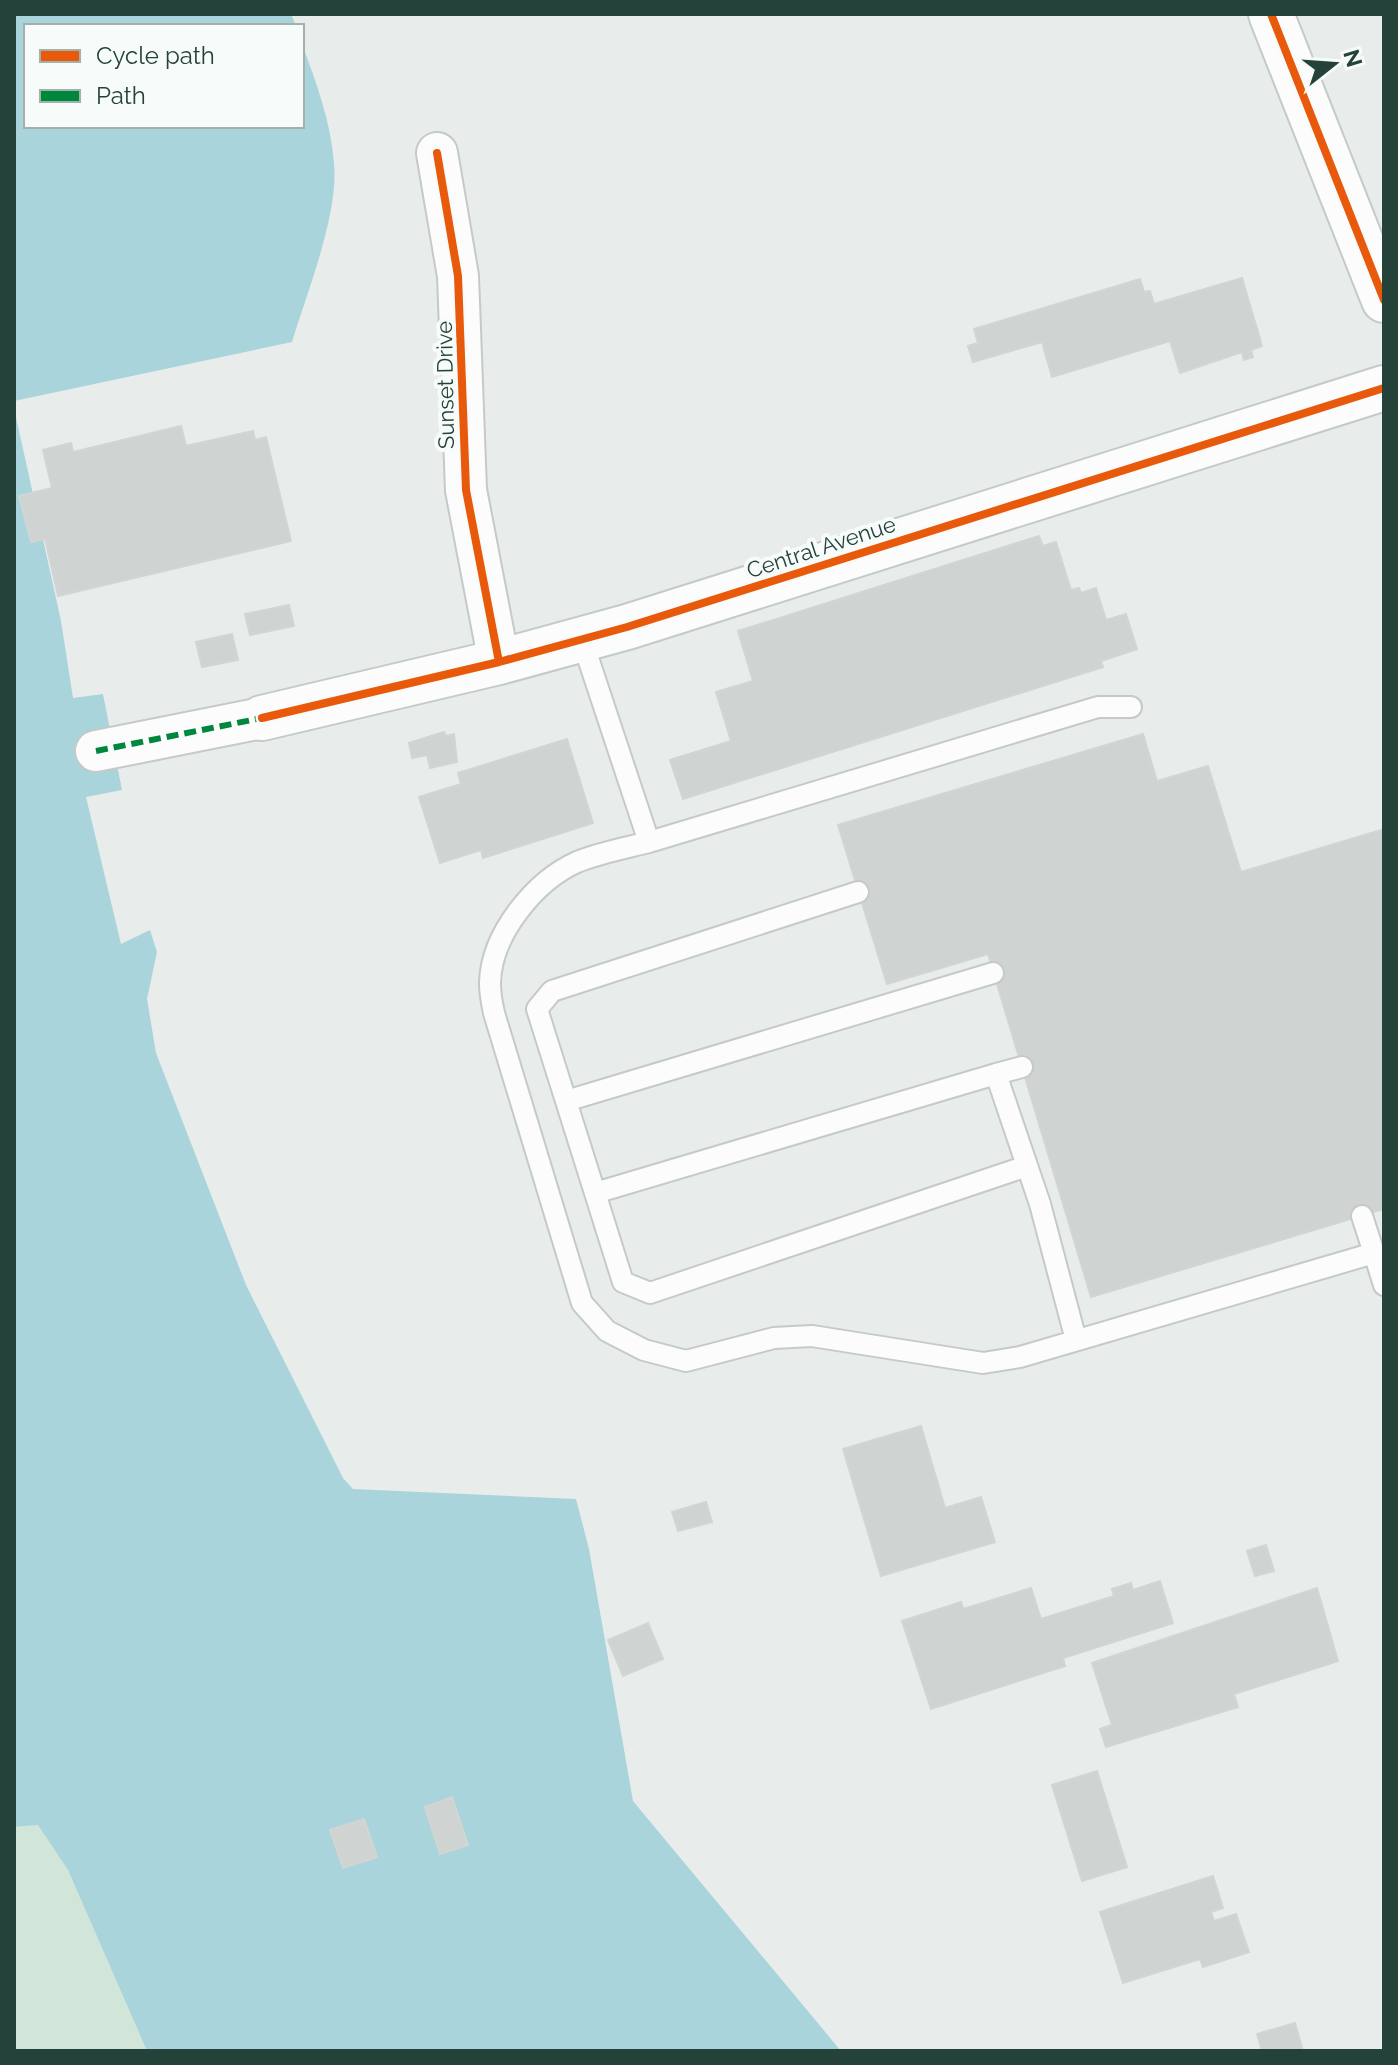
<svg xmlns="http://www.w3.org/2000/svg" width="1398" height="2065" font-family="Raleway,sans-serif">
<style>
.green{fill:#d1e6d8}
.water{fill:#a9d4db}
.building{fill:#cfd4d2;stroke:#d1d6d4;stroke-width:2}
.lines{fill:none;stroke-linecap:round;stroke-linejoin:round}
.lane-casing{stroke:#c5cac8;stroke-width:24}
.street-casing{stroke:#c5cac8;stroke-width:44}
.secondary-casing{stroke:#c3cbc8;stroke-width:48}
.lane{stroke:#fcfcfc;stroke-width:20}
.street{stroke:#fcfcfc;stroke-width:40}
.secondary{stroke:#fcfcfc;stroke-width:44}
.quiet{stroke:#00873e;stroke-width:6;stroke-dasharray:12 6;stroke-linecap:butt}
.cycleway-casing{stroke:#f7fbf9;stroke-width:13}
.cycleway{stroke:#e8590c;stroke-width:8}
.labels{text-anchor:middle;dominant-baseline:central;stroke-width:8;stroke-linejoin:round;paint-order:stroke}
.street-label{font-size:22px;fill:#24423a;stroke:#f7fbf9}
</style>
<rect width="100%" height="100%" fill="#e8edeb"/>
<path class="green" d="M38,1825L68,1870L147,2051H14V1827Z"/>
<path class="water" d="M14,14H291L296,26H26V126H302V44C316,82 331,122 334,163C339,214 307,292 292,342L14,401Z
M14,408L61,621L73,698L103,694L122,790L86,797L121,944L150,930L157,952L147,999L156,1053L246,1285L343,1478L353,1489L576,1499L589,1549L633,1801L841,2051H147L68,1870L38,1825L14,1827Z"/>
<path class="building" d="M1242,278L1262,346L1251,350L1253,357L1244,360L1242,352L1180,373L1170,341L1052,377L1042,342L973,362L968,346L978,343L974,329L1140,279L1144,292L1150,291L1154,304Z
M181,426L186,446L253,431L255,440L266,437L291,541L58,596L45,539L31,542L19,496L52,488L43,450L71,443L73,452Z
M1039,536L1043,546L1056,542L1071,590L1079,588L1081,593L1096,588L1106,620L1126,614L1137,649L1101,661L1103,667L683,799L670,760L731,741L716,692L753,681L738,631Z
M289,605L294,626L250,635L245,614Z
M232,634L238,660L202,667L196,642Z
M444,732L446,736L454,734L457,762L430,768L427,755L412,758L409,743Z
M1143,734L1157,781L1208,766L1241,872L1384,829V1209L1091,1297L988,954L887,984L838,825Z
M567,739L593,823L483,858L481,850L440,863L419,797L461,784L458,773Z
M921,1426L945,1508L981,1497L995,1542L881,1576L843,1449Z
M706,1502L712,1522L678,1531L672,1512Z
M1266,1545L1274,1571L1255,1576L1247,1551Z
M1160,1581L1173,1623L1063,1658L1065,1666L931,1709L902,1621L961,1602L963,1609L1031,1588L1041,1619L1114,1596L1112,1589L1131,1583L1133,1590Z
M1317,1588L1338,1661L1234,1694L1238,1707L1106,1747L1100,1729L1112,1725L1092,1663Z
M648,1623L663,1659L623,1676L608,1640Z
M1097,1771L1127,1867L1082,1881L1052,1785Z
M452,1797L468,1845L440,1854L425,1807Z
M364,1819L377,1857L343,1868L330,1830Z
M1213,1876L1223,1908L1211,1912L1214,1921L1236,1914L1249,1952L1203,1967L1200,1959L1123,1983L1100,1912Z
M1295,2023L1303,2051H1262L1257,2034Z"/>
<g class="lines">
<defs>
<path id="lane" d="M582,640L649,842L1098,707H1131
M649,842C626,848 599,853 577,862C535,881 491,934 490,983C490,992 492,1004 494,1013L582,1303L607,1331L644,1350L686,1361L774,1338L812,1336L983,1363L1020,1357L1374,1253L1384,1285
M996,1074L1022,1067
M566,1101L993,973
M1027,1166L650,1293L623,1282L595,1193L996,1074L1040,1204L1076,1340
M595,1193L537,1009L552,991L858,892
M1362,1216L1374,1253"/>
<path id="street" d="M437,153L458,276L466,490L499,662
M96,751L262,718"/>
<path id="secondary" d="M1271,14L1384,300
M262,718L499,662L627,627L1384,388"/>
</defs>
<use href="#lane" class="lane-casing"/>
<use href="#street" class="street-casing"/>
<use href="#secondary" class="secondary-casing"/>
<use href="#lane" class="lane"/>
<use href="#street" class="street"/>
<use href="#secondary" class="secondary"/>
<path class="quiet" d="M96,751L262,718"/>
<defs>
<path id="cycleway" d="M1271,14L1384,300
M437,153L458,276L466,490L499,662
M262,718L499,662L627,627L1384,388"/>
</defs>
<use href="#cycleway" class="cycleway-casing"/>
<use href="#cycleway" class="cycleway"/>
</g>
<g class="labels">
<g class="street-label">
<text transform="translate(445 385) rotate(-91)">Sunset Drive</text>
<text transform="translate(821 547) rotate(-18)">Central Avenue</text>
</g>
</g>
<rect width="1398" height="2065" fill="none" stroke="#24423a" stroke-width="32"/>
<rect x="24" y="24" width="280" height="104" fill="#f7fbf9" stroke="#a3b1ad" stroke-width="2"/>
<rect x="40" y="50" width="40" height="12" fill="#e8590c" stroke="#a3b1ad" stroke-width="2"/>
<text x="96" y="64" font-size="24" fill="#24423a">Cycle path</text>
<rect x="40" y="90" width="40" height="12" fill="#00873e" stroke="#a3b1ad" stroke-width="2"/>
<text x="96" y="104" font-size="24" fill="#24423a">Path</text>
<g transform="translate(1334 64) rotate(73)" stroke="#f7fbf9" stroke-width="6" paint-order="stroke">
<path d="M0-6L14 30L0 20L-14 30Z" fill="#24423a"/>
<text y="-12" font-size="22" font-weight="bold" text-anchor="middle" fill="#24423a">N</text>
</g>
</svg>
